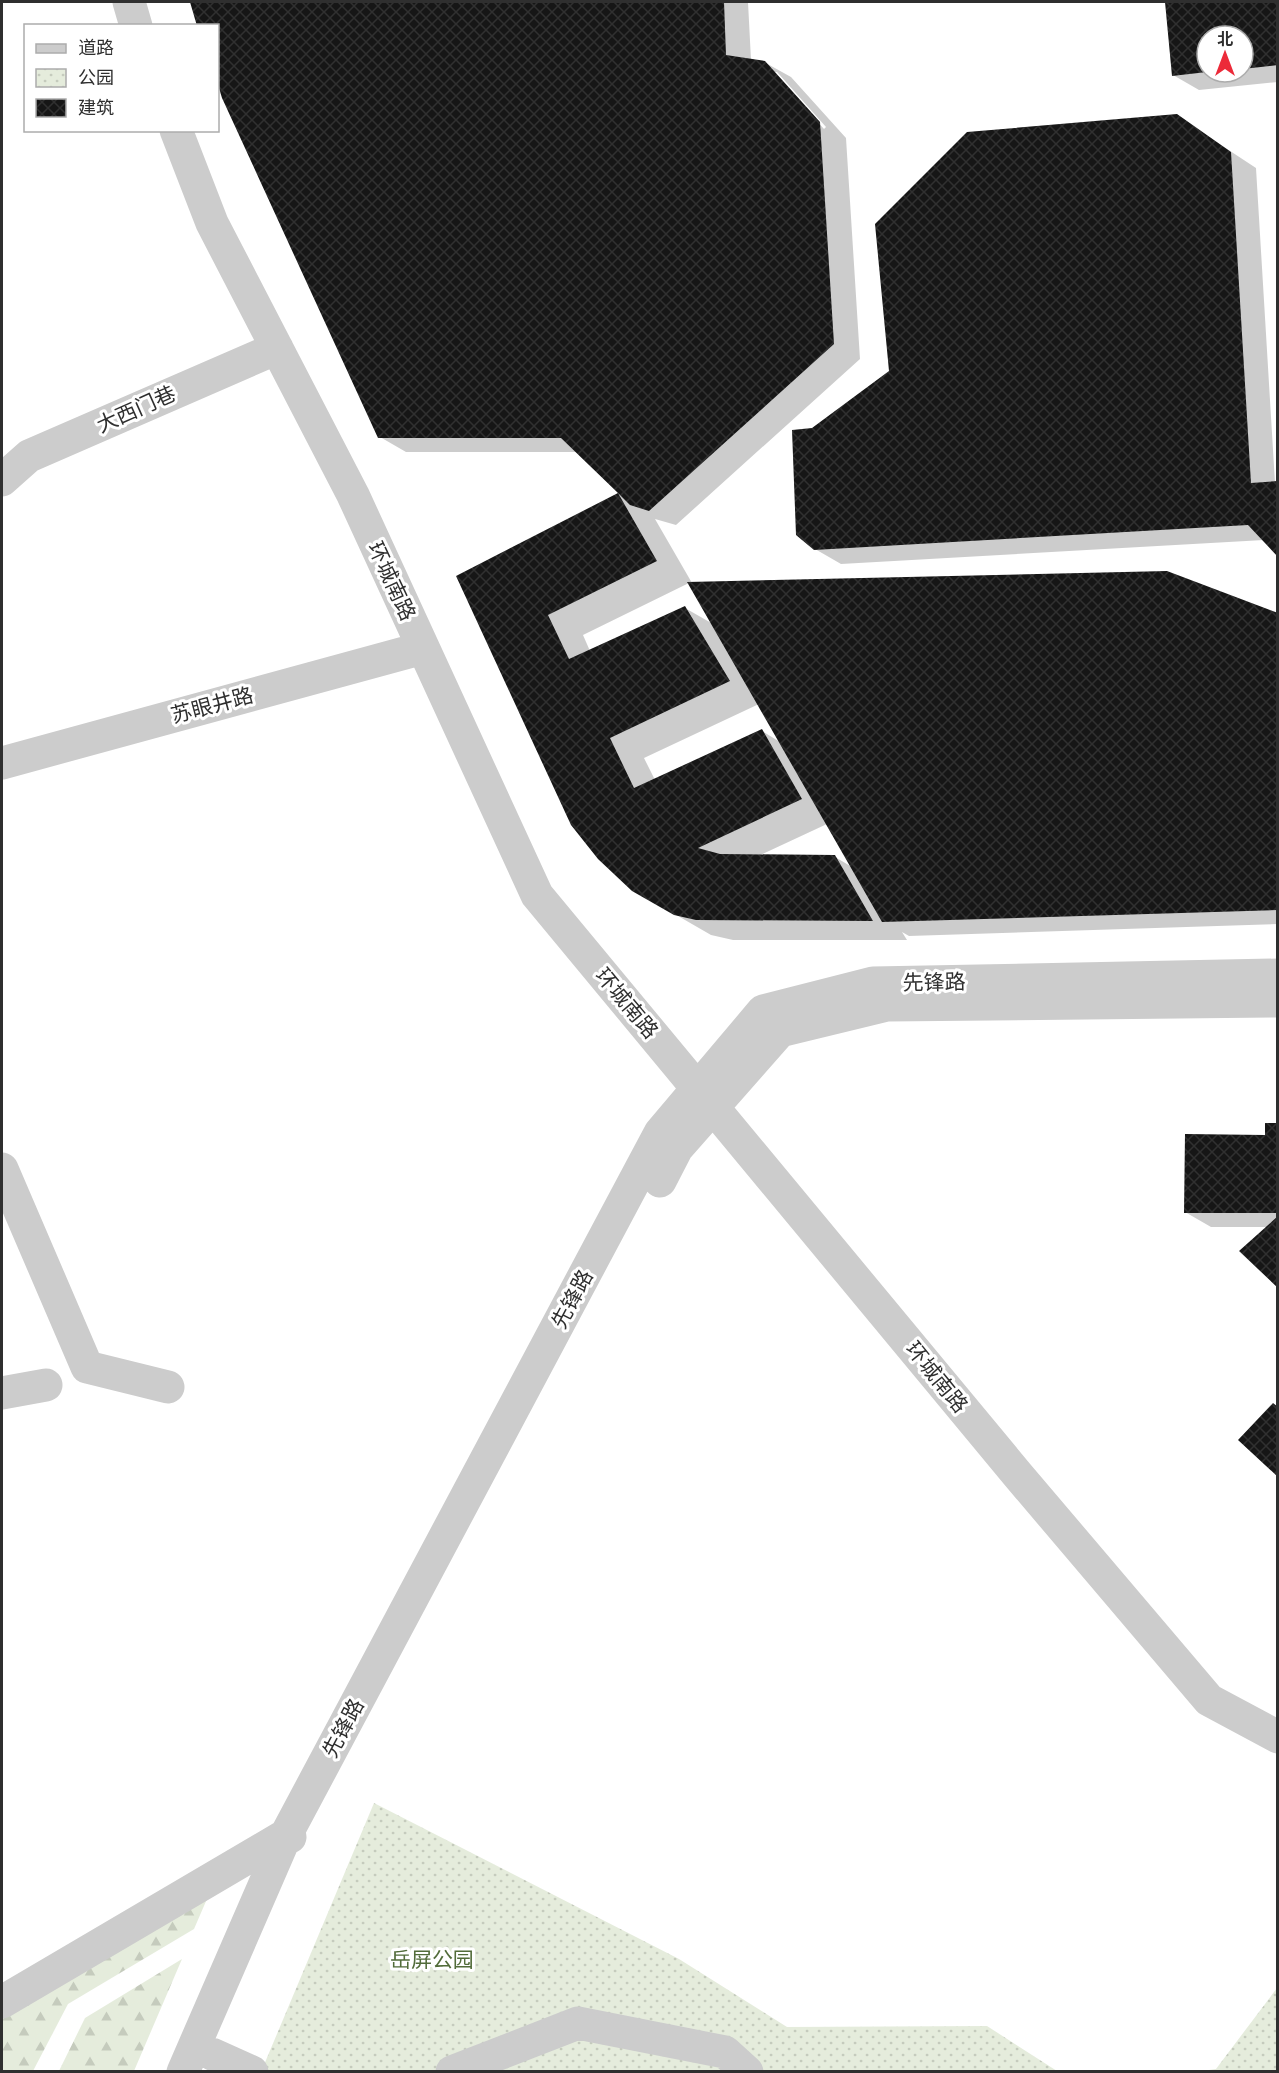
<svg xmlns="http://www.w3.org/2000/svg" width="1279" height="2073" font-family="'PT Sans','Noto Sans SC',sans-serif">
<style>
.forest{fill:url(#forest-firs)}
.park{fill:url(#park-dots)}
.shadow{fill:#0003;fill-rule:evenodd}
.building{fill:url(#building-cross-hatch)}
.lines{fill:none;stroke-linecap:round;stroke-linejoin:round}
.minor{stroke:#ccc;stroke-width:33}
.labels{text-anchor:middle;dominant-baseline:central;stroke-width:6;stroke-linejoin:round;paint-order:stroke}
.street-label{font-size:21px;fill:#2f2f2f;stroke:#fff}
.park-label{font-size:21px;fill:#526c3a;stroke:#fff}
</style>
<defs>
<pattern id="forest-firs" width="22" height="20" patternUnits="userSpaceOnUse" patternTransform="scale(1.5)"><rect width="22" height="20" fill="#e5ecdc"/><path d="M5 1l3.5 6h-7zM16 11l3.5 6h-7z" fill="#c5cbbd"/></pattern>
<pattern id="park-dots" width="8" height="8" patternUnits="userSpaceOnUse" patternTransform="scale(1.5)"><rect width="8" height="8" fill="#e5ecdc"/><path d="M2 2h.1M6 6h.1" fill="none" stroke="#c5cbbd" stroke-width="1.8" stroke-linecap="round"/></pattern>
<pattern id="building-cross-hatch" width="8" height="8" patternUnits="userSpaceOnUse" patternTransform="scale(1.5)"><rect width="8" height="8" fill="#161616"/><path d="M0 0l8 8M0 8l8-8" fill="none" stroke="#303030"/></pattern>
</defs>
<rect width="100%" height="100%" fill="#fff"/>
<path class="forest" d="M210,1892L194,1929L68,2004L33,2071H2V2017Z
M182,1959L134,2071H59L85,2018Z"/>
<path class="park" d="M374,1803L679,1959L787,2027L987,2026L1057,2071L261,2072Z
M1277,1988V2071H1202L1216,2069Z"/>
<path class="shadow" d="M192,2H748L751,60L764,62L791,77L846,138L860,359L676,525L655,519L692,583L1278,614V924L909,936L902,932L907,940H733L711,935L633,890L458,577L620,494L578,452H406L380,437L223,97L218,80V26L195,16ZM773,72H777L826,127L824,129ZM689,583L713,624L685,608L590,651L583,635ZM759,704L780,742L762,731L655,780L644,758ZM827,824L852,867L835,857L758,856Z
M1167,2H1278V82L1199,90L1173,75ZM1207,36H1243V72H1207Z
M1177,116L1256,168L1275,483L1264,540L841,564L815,549L813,429L890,372Z
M1278,1125V1286L1268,1227H1211L1185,1212Z"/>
<path class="building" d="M190,2H724L726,55L765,61L820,122L834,344L649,511L630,505L618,493L657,561L548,615L569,659L685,606L730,681L610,738L634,788L762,729L802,799L698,848L720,854L835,855L873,921L696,920L674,915L632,891L598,859L571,825L456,576L618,493L561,438H378L222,98L218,85V26H197Z
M1165,2H1278V65L1243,69V36H1207V72L1172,76Z
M1177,114L1231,152L1251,483L1278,481V557L1248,525L814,550L796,535L792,430L812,428L889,371L875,224L967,132Z
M1167,571L1278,613V910L882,922L687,582Z
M1265,1123H1278L1277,1213H1184L1185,1134L1265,1135Z
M1278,1216V1288L1239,1251Z
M1273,1403L1278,1407V1477L1238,1440Z"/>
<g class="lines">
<path class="minor" d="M129,2L136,26
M176,130L212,223L353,495L537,895L1017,1474L1209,1700L1278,1737
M2,480L29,456L277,348
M2,763L423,648
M2,1169L87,1367L168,1387
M660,1181L677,1148L780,1031L887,1005L1278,1001
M2,1393L46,1385
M2,2002L286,1835L290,1837
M212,2054L252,2072
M183,2072L286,1835L660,1133L763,1011L873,983L1278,975
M452,2072L578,2023L725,2052L747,2072"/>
</g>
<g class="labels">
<g class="street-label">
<text transform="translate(136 409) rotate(-24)">大西门巷</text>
<text transform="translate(392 581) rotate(65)">环城南路</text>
<text transform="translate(212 705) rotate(-15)">苏眼井路</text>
<text transform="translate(934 982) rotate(-1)">先锋路</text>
<text transform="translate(627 1003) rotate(50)">环城南路</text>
<text transform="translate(572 1299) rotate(-62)">先锋路</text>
<text transform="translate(937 1377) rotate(51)">环城南路</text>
<text transform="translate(343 1728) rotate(-62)">先锋路</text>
</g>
<g class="park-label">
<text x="432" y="1959">岳屏公园</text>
</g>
</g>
<rect width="1279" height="2073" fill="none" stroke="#2f2f2f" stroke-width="6"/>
<rect x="24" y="24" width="195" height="108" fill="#ffffff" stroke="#acacac" stroke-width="1.5"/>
<rect x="36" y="44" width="30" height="9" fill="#cccccc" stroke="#acacac" stroke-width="1.5"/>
<text x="78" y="54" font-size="18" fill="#2f2f2f">道路</text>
<rect x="36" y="69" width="30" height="18" fill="url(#park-dots)" stroke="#acacac" stroke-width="1.5"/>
<text x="78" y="84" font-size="18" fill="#2f2f2f">公园</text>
<rect x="36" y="99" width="30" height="18" fill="url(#building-cross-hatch)" stroke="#acacac" stroke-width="1.5"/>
<text x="78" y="114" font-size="18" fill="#2f2f2f">建筑</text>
<g transform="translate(1225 54)"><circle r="28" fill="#ffffff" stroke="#acacac" stroke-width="1.5"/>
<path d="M0-4.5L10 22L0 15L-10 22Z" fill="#ec2a39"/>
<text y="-9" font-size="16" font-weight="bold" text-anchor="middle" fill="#2f2f2f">北</text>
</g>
</svg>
